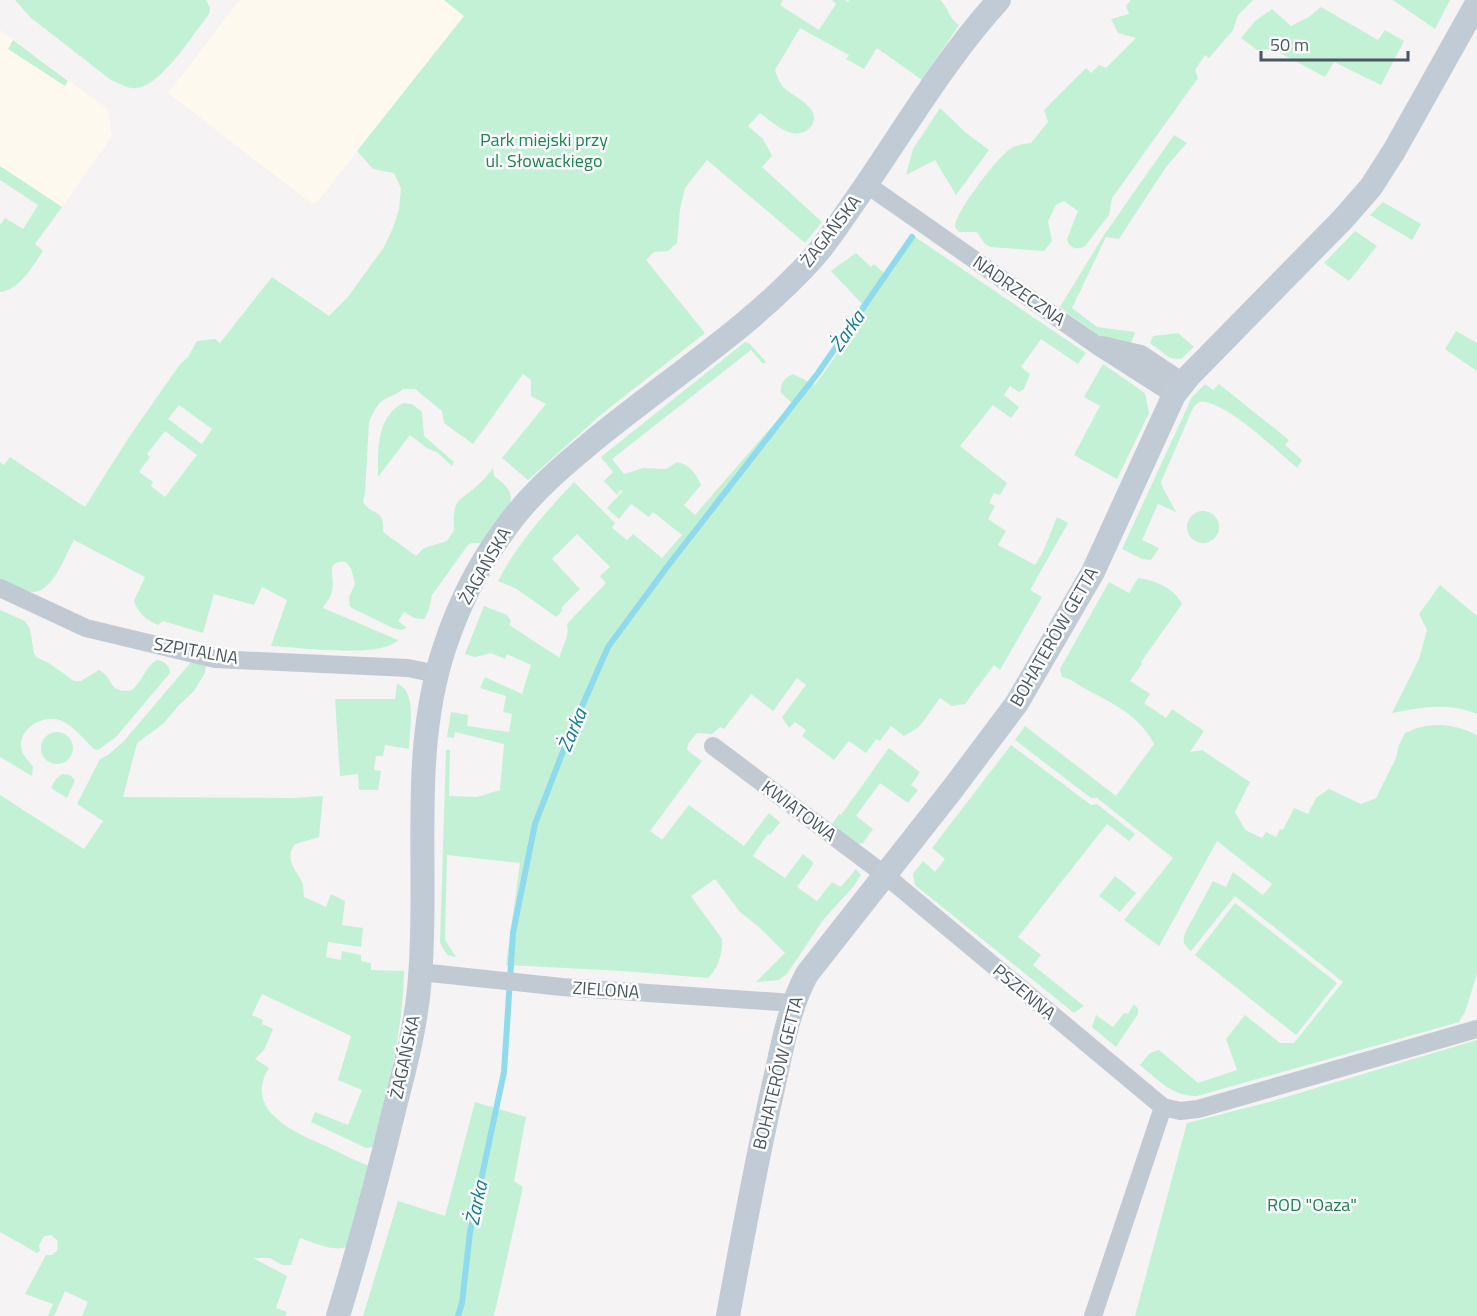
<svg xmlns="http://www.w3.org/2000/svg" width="1477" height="1316" viewBox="0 0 1477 1316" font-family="'Titillium Web',sans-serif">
	<rect width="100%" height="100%" fill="#f5f3f3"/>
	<path fill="#fdf9ef" d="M 240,0 L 444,0 L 464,16 L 318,201 L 312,204 L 168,93 Z
		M 0,30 L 108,109 L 112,136 L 62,207 L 0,166 Z"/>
	<path fill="#c3f1d5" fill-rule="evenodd" d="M 15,0 L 206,0 L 210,8 L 209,14 C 194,33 162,84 138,88 C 129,90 119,83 111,80 L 31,18 Z
		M 444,0 L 783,0 L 780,5 L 819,30 L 836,4 L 832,0 L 845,0 L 848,2 L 849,0 L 940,0 C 948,7 948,17 959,25 L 922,80 L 877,48 L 864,69 L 846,59 L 849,55 L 800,28 L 775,70 C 777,76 779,81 783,87 C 791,96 816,104 814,120 C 813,125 810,128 806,131 C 790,140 772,122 760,113 L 748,126 L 763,139 L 772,156 L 762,167 L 822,222 L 805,243 L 707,160 L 685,188 L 680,209 L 677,243 L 668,251 L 654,252 L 646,260 L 705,333 L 603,413 L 528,480 L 502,458 L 546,404 L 531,396 L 531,380 L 523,374 L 473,444 L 444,423 L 442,411 L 415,389 L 403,389 C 397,395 389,396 382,401 C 376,406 372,415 369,422 L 365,493 L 363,502 C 372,517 385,507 383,532 L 416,556 L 424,548 L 447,541 L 454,530 C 452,497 459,503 480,483 C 485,479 489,473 493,468 L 494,476 C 499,480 505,484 508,489 C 519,506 495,530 485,543 L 472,543 L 468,545 L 432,595 L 429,610 L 424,619 L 414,618 L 404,612 L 398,621 L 407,628 L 401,630 L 393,628 L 350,607 L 349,597 L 355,584 L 351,568 L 346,562 C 323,560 336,578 332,591 C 331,597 326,603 323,608 L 398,640 C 381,659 298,647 271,646 L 287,600 L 262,587 L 254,605 L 214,594 L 203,633 L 163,621 L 158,625 C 147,621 137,612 134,601 L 145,577 L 74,540 C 65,555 53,594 31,592 C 21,591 9,584 0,580 L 0,462 L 4,465 L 10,457 L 85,507 L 129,437 L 181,363 L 188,357 L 197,341 L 215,339 L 220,343 L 272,277 L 329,316 L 348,297 L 384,247 L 393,228 L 399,209 L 401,188 L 394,173 L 373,169 L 357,151 L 464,16 ZM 179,405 L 212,429 L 202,444 L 168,419 ZM 165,431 L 197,455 L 165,497 L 151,486 L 153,482 L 139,472 L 150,457 L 147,454 Z
		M 1131,0 L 1253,0 L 1238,15 L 1233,30 L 1209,58 L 1205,55 L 1195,70 L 1198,78 L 1112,198 L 1109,215 L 1084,247 C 1076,250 1069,248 1067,239 L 1078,211 L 1064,201 L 1056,205 L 1048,221 L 1052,241 L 1044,251 L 990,247 L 984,243 L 977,232 L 959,232 L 955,227 C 955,213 996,159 1009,150 C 1015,145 1023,144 1031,143 L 1048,122 L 1044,110 L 1086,68 L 1091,73 L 1099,65 L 1106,68 L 1136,38 L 1118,33 L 1111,19 L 1129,14 L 1126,6 Z
		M 1393,0 L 1450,0 L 1435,29 Z
		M 1321,7 L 1378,40 L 1385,30 L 1404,41 L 1381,85 L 1334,62 L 1325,77 L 1273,49 L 1257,50 L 1241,38 L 1255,21 L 1272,9 L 1291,26 L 1309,17 Z
		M 13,40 L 68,81 L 65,86 L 8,49 Z
		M 940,108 L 965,132 L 989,150 L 956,195 L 935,160 L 906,175 L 913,149 Z
		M 1174,135 L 1187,143 L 1166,167 L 1119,239 L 1106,237 L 1072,308 L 1097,327 L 1135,332 L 1131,344 L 1109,340 L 1097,335 L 1060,307 L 1104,235 Z
		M 0,166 L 62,207 L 35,244 L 43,251 C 33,265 20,290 0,292 L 0,225 L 5,218 L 23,229 L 38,205 L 0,180 Z
		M 1383,202 L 1421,224 L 1412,240 L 1370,215 Z
		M 1355,231 L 1377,246 L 1349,281 L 1324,263 Z
		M 915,237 L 1086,353 L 1078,364 L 1041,339 L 1021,367 L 1030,374 L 1024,389 L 1019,392 L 1010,386 L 1004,395 L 1019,407 L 1011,418 L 993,405 L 960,446 L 1007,483 L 1000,495 L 994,493 L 989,503 L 995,506 L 988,519 L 1006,531 L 998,545 L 1035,565 L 1043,552 L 1057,517 L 1068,523 L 1030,590 L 1042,597 L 1000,670 L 994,665 L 965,704 L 952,706 L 940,698 L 919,727 L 904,736 L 891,726 L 880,741 L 876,739 L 866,753 L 849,741 L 834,760 L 802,736 L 806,730 L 795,722 L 789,728 L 782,717 L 806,685 L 797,678 L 773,711 L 751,694 L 724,729 L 720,727 L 712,734 L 697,733 L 688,744 L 687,750 L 702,761 L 650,831 L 662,840 L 689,805 L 744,846 L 769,813 L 780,822 L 770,835 L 768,834 L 753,856 L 785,878 L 803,854 L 813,862 L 812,866 L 797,887 L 817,901 L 832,882 L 841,887 L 856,869 L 861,875 L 853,887 L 823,920 L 787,974 L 779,980 L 756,982 L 785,953 L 759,927 L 740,912 L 715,879 L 691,896 L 722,939 C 723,953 718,969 708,978 L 623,971 L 506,965 L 520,863 L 447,855 L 445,940 L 456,957 L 447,955 L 440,943 L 446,750 L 450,750 L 449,796 L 477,797 L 500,790 L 504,744 L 455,732 L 454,738 L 447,737 L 451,712 L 468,715 L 467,726 L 509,732 L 512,714 L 503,712 L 506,696 L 480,688 L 485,677 L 522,694 L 531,665 L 507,654 L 505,659 L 491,653 L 475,657 L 465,654 L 484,606 L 507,615 L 511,621 L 509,625 L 560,658 C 561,645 570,640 567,624 L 606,583 L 600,576 L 610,567 L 577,534 L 552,559 L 580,589 L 561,608 L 563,610 L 556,617 L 517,589 L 498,581 C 518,543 545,513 574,482 L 615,523 L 612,528 L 627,540 L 633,534 L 662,558 L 682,535 L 653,512 L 649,517 L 631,504 L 619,519 L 607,508 L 623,491 L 621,490 L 617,495 L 604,481 L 613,472 L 601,457 L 745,342 L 749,343 L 766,362 L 763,364 L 751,350 L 612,459 L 624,474 L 643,468 L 666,469 L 677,462 C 690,465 696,473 701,485 L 684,505 L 695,515 L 792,403 L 781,393 C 780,384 784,378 793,374 L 815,385 L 862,319 L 864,306 L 831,271 L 856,253 L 871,267 L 874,264 L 885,274 L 890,274 Z
		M 1456,331 L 1477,343 L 1477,371 L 1445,349 Z
		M 1178,333 L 1194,347 L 1181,359 L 1170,358 L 1150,343 L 1153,336 Z
		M 1103,364 L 1145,393 L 1149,413 L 1117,479 L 1074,455 L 1100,406 L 1084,397 Z
		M 1205,384 L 1213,390 L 1219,384 L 1289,440 L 1285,445 L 1302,460 L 1297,468 C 1275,449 1232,407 1205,402 C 1199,401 1196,404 1193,408 L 1161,482 L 1163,488 L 1176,512 L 1158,504 L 1142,540 L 1159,548 L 1151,560 L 1142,559 L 1122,549 L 1192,397 Z
		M 403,403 L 412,404 L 422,412 L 424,436 L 454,462 L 452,466 L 438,453 L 427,448 L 410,435 L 378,477 C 378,450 376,418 403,403 Z
		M1187 527a16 16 0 1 1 32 0a16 16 0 1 1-32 0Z
		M 1138,578 C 1155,580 1174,588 1182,604 L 1141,662 L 1142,664 L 1130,681 L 1150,694 L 1144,703 L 1166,718 L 1172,709 L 1204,731 L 1190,752 L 1202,750 L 1250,782 L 1235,812 L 1245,830 L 1262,838 L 1266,832 L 1276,837 L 1280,829 L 1283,830 L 1294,808 L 1308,814 L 1316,798 L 1329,789 L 1361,804 L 1376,798 L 1396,758 L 1399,745 L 1405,733 C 1430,721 1452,723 1477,735 L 1477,974 L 1465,1012 L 1459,1022 L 1197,1096 C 1173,1097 1157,1079 1140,1065 L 1150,1053 L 1159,1050 L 1198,1083 L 1237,1070 L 1226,1039 L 1245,1015 L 1280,1043 L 1294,1043 L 1343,982 L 1235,896 L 1191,951 C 1184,945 1182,942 1185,933 L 1213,881 L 1226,887 L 1233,872 L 1263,895 L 1272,884 L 1217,841 L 1159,946 L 1124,920 L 1173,858 L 1097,798 L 1091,798 L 1015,740 L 1025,726 L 1116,796 L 1154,744 C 1137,712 1112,704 1082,687 C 1075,683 1070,678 1062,677 L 1060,669 L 1109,582 L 1129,593 Z
		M 1440,585 L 1477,616 L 1477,714 C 1449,702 1422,707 1392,713 L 1419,659 L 1427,630 L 1419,614 Z
		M 0,610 L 25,621 L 30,629 L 34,653 L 36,657 L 49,663 L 74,681 L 81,681 L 99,670 C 114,677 108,695 132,690 C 143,681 145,666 157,660 C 165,661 170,666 170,673 L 116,737 L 98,750 L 94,749 C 84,740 74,726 62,721 C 46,713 19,727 21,747 C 22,756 29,760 33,767 L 32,776 L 0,757 Z
		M 192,661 L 206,665 L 205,673 L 194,691 L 179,705 L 163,724 L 137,743 L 123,797 L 294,798 L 323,796 L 319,837 L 295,844 C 284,858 295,869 302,882 C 304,886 303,892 304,897 L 326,907 L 331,894 L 345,901 L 342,925 L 363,928 L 361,947 L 328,942 L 326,957 L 341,960 L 342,951 L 361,955 L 361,961 L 371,963 L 371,970 L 404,971 C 403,1031 388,1088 374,1147 L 366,1148 L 311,1122 L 315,1112 L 348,1125 L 362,1090 L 338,1080 L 351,1036 L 262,994 L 252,1015 L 263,1020 L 262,1024 L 273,1029 L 264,1050 L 255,1059 L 269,1068 C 242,1111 296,1133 328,1147 C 343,1154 359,1163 375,1168 L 349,1246 C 334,1253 315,1243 300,1238 L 291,1265 L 282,1265 L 270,1258 L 253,1258 L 287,1276 L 276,1308 L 287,1312 L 285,1316 L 82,1316 L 88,1302 L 65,1291 L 54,1316 L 48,1316 L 53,1304 L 25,1294 L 46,1255 L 52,1255 L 57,1251 L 58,1241 L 51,1235 L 44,1236 L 39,1245 L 40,1251 L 37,1253 L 0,1232 L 0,795 L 84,849 L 103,821 L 77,804 L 100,759 L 108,755 L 123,742 Z
		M 397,684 C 418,690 409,731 409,749 L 385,745 L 383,756 L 376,756 L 374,770 L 381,771 L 378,790 L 359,790 L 358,774 L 340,776 L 335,699 L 395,699 Z
		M41 748a16 16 0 1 1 32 0a16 16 0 1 1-32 0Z
		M 1011,745 L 1091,805 L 1097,804 L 1135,834 L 1129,841 L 1107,824 L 1018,937 L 1041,955 L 1033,965 L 1084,1006 L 1074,1013 L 915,885 L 913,874 L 923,861 L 935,872 L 945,859 L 932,848 Z
		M 889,748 L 920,772 L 911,785 L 918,790 L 908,803 L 880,783 L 856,816 L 873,829 L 863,843 L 858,844 L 832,824 L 839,814 L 841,815 Z
		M 62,774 L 70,775 L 75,780 L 67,798 L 51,788 L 55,780 Z
		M 1115,876 L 1136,893 L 1120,912 L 1099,896 Z
		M 1235,903 L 1337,983 L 1296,1035 L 1195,955 Z
		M 1134,1004 L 1138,1009 L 1138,1014 L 1116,1047 L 1092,1027 L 1096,1015 L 1113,1027 L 1124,1013 L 1128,1014 Z
		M 1477,1040 L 1477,1316 L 1135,1316 L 1187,1123 L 1269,1102 Z
		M 475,1102 L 526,1117 L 514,1181 L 523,1187 L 494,1316 L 363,1316 L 398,1201 L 445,1216 Z"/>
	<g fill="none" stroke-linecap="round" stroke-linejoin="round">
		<path stroke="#90daee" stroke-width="6" d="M 458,1316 L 462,1303 L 470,1232 L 504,1072 L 513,933 L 535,824 L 569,736 L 608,647 L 667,567 L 818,373 L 912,237"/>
		<path stroke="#c1cad2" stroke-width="18" d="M 866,184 L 1102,349 L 1174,395
			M 1102,345 L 1141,354 L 1183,382
			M 0,588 L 86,628 L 215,659 L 408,668 L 437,674
			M 713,746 L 885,875 L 1163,1107 L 1180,1111 L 1198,1109 L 1477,1029
			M 420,972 L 562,987 L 793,1003
			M 1093,1316 L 1163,1107"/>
		<path stroke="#c1cbd6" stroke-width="24" d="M 338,1316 C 359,1247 378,1177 395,1106 C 406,1064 417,1021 420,977 C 429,867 409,753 445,646 C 459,604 479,564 505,529 C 530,493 565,464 599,436 C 670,378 751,327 813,258 C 830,239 844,216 859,195 C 904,130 945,59 999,0
			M 728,1316 C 742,1239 756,1163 773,1088 C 782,1049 788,1009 807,974 L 951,791 L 1017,703 L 1093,572 L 1174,395 L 1189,376 L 1343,219 L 1371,187 L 1394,151 L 1477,3"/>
	</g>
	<g text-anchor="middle" stroke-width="5" stroke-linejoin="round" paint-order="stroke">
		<g font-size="18" fill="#17864f" stroke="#fff">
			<text x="544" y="146">Park miejski przy<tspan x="544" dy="21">ul. Słowackiego</tspan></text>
			<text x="1312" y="1211">ROD "Oaza"</text>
		</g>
		<g font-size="18" fill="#4a5661" stroke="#fff">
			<text transform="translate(831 231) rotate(-52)" y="6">ŻAGAŃSKA</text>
			<text transform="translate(1019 291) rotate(35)" y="6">NADRZECZNA</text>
			<text transform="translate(485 566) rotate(-60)" y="6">ŻAGAŃSKA</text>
			<text transform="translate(1054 637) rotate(-60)" y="6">BOHATERÓW GETTA</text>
			<text transform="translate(196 651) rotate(10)" y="6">SZPITALNA</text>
			<text transform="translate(799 811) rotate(37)" y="6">KWIATOWA</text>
			<text transform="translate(606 990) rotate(4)" y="6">ZIELONA</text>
			<text transform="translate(1024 992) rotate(40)" y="6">PSZENNA</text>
			<text transform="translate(405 1057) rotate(-78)" y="6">ŻAGAŃSKA</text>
			<text transform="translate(778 1073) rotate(-76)" y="6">BOHATERÓW GETTA</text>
		</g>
		<g font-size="20" font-style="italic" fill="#0c7c9b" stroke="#fff">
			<text transform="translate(847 331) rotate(-55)" y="7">Żarka</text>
			<text transform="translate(572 730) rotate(-67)" y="7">Żarka</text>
			<text transform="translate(476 1203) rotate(-78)" y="7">Żarka</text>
		</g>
	</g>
	<path d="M1261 51v9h147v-9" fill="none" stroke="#4a5661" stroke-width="3"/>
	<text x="1270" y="51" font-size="18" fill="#4a5661" stroke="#ffffff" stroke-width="4.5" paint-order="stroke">50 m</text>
</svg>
